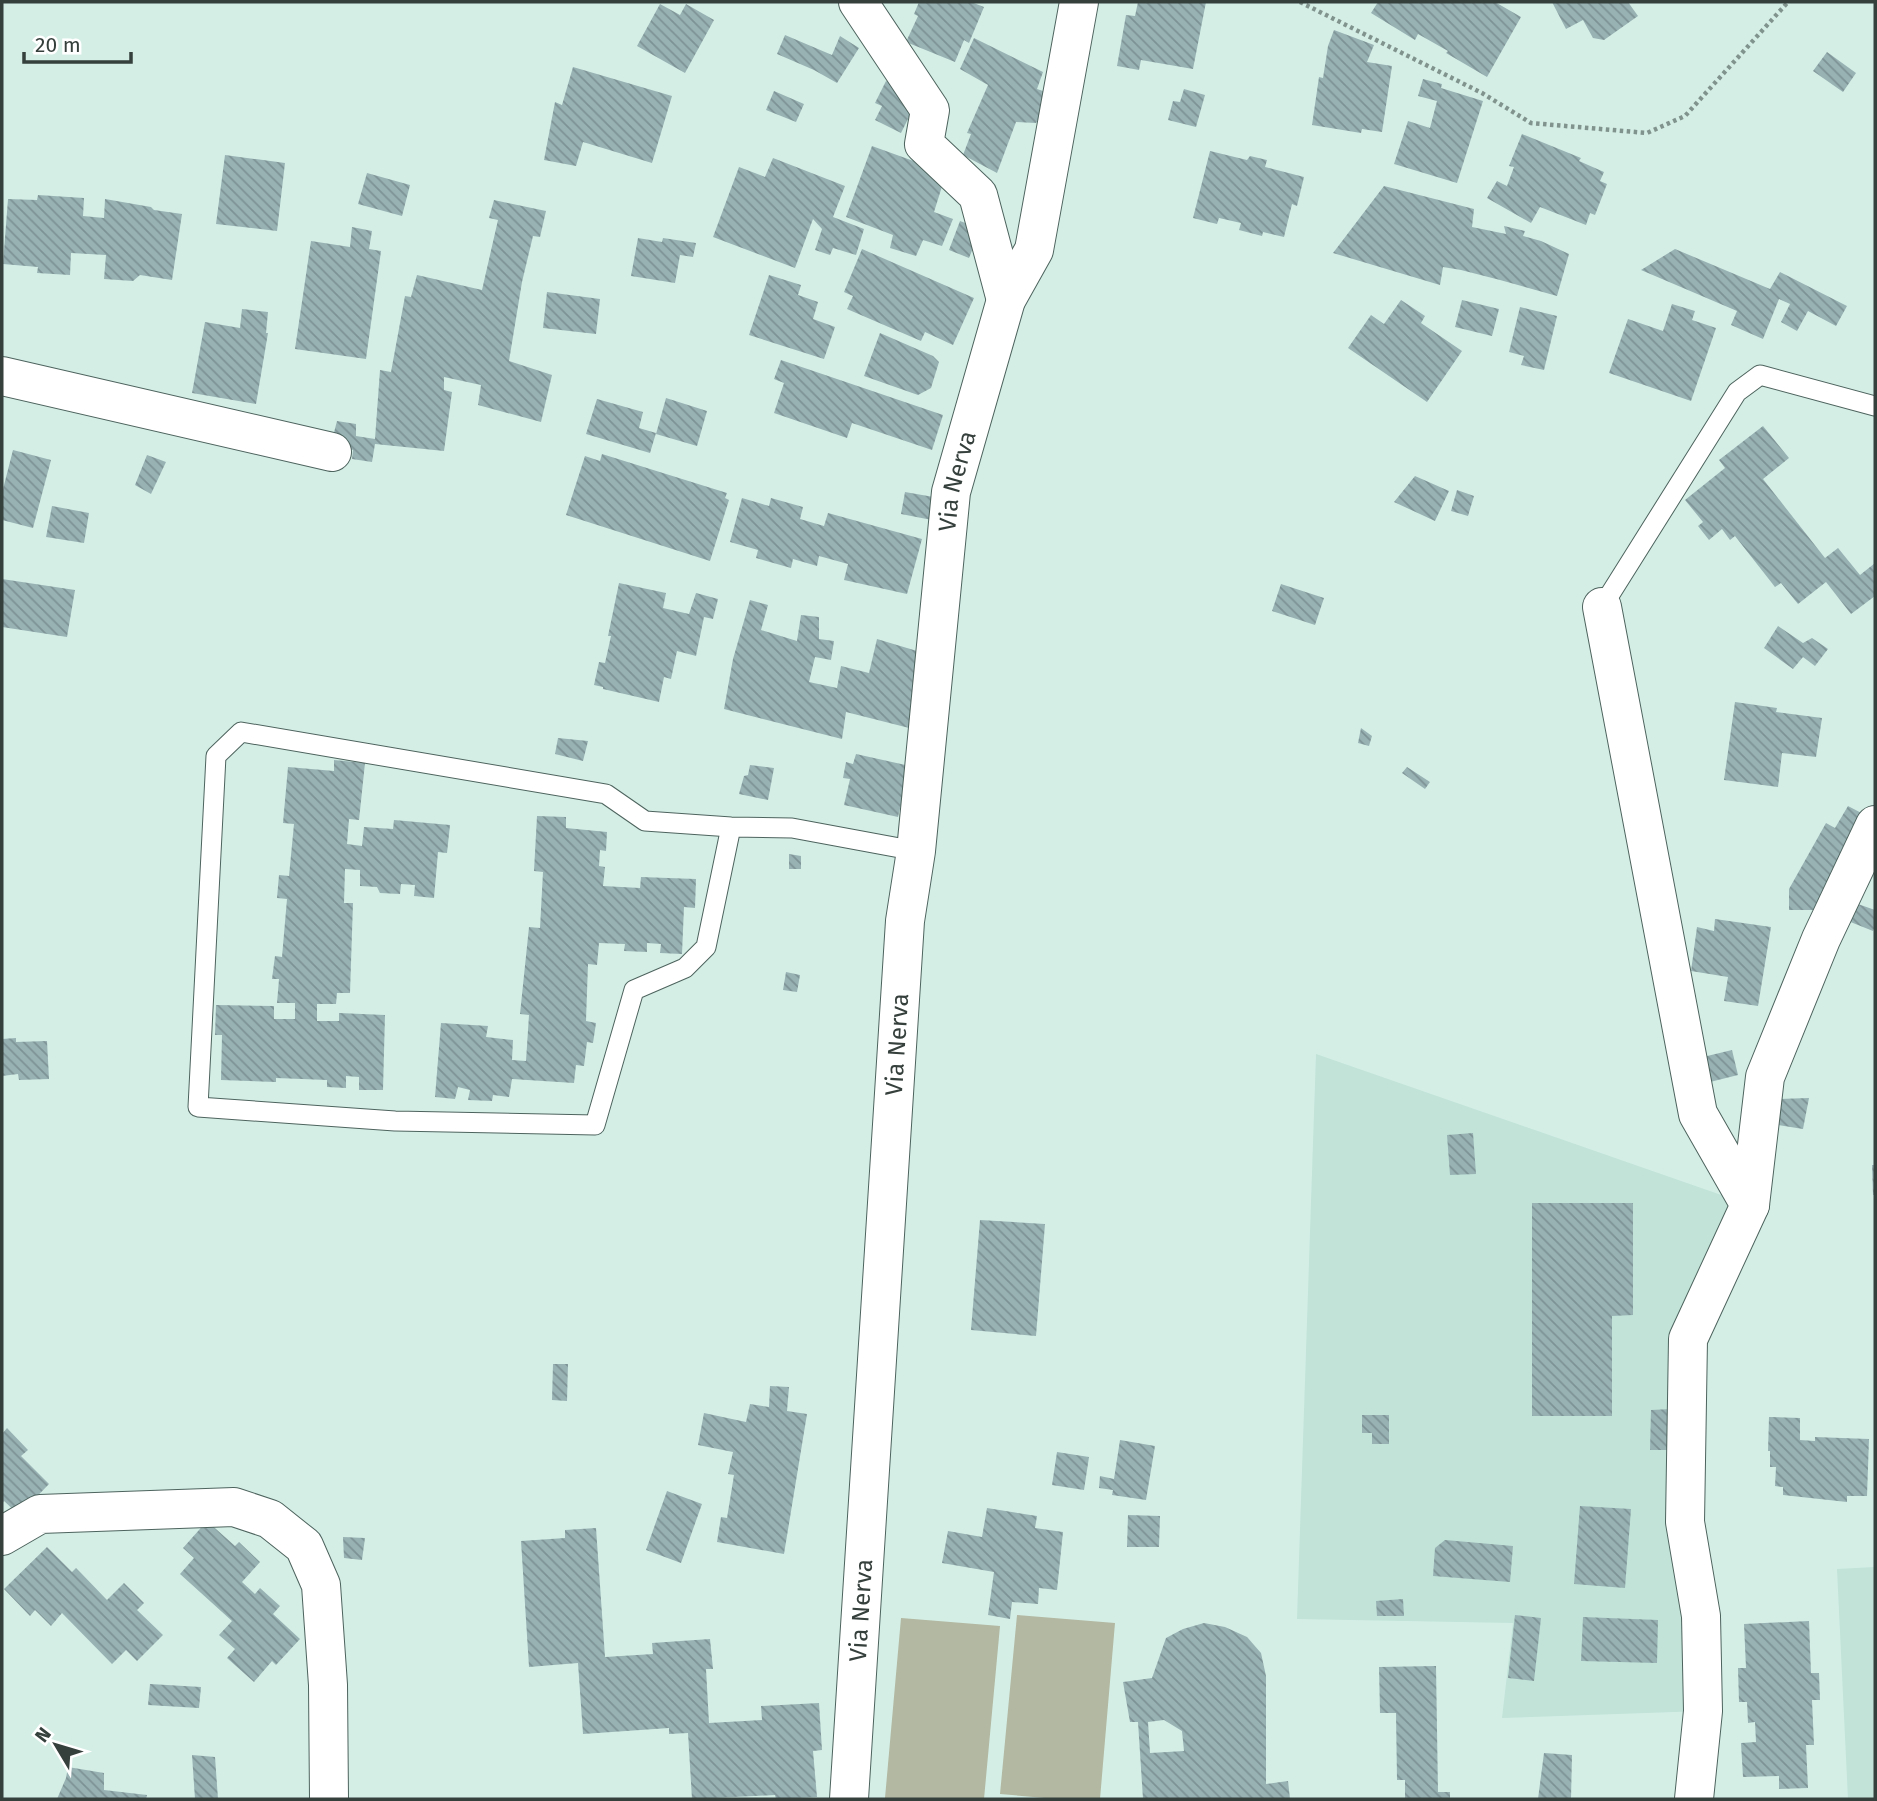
<svg xmlns="http://www.w3.org/2000/svg" width="1877" height="1801" viewBox="0 0 1877 1801" font-family="'Fira Sans',sans-serif">
	<defs>
		<pattern id="building-back-hatch" width="6" height="6" patternUnits="userSpaceOnUse" patternTransform="scale(1.75)"><rect width="6" height="6" fill="#98b2b4"/><path d="M-1 5l2 2M0 0l6 6M5-1l2 2" fill="none" stroke="#7d9294"/></pattern>
	</defs>
	<rect width="100%" height="100%" fill="#d4eee6"/>
	<path fill="#c1e3d8" d="M 1316,1054 L 1750,1205 L 1688,1339 L 1703,1711 L 1502,1718 L 1513,1623 L 1297,1619 Z
		M 1875,1567 L 1875,1799 L 1848,1799 L 1837,1569 Z"/>
	<path fill="#b2b8a1" d="M 1017,1615 L 1115,1623 L 1100,1799 L 1056,1799 L 1000,1794 Z
		M 901,1618 L 1000,1626 L 984,1799 L 885,1798 Z"/>
	<path fill="url(#building-back-hatch)" fill-rule="evenodd" d="M 919,2 L 971,2 L 984,7 L 969,43 L 964,40 L 955,62 L 906,42 L 918,16 L 914,14 Z
		M 1138,2 L 1206,2 L 1193,69 L 1141,60 L 1139,70 L 1117,66 L 1126,15 L 1135,16 Z
		M 1378,2 L 1495,2 L 1521,17 L 1487,77 L 1446,53 L 1448,51 L 1418,34 L 1415,40 L 1371,13 Z
		M 1552,2 L 1628,2 L 1638,16 L 1604,40 L 1593,38 L 1583,20 L 1566,29 Z
		M 660,4 L 680,15 L 686,4 L 714,20 L 685,73 L 637,46 Z
		M 1334,30 L 1374,45 L 1367,62 L 1392,66 L 1382,132 L 1362,129 L 1361,133 L 1312,125 L 1319,77 L 1323,78 L 1328,46 Z
		M 785,35 L 832,55 L 840,36 L 859,48 L 837,83 L 814,70 L 777,54 Z
		M 974,38 L 1043,72 L 1037,89 L 1052,94 L 1036,123 L 1016,122 L 997,173 L 963,155 L 971,134 L 967,133 L 988,85 L 960,69 Z
		M 1827,52 L 1856,73 L 1843,92 L 1813,71 Z
		M 573,67 L 672,96 L 652,163 L 583,142 L 576,166 L 544,160 L 555,102 L 562,105 Z
		M 1423,79 L 1442,84 L 1441,88 L 1483,101 L 1457,183 L 1394,164 L 1408,121 L 1430,128 L 1437,101 L 1418,96 Z
		M 886,81 L 919,97 L 901,133 L 875,120 L 882,106 L 875,103 Z
		M 1184,89 L 1205,95 L 1196,127 L 1168,120 L 1173,101 L 1180,102 Z
		M 774,91 L 804,104 L 796,122 L 766,110 Z
		M 1522,134 L 1581,158 L 1579,161 L 1604,172 L 1600,181 L 1607,184 L 1595,215 L 1590,213 L 1586,225 L 1540,207 L 1531,223 L 1487,198 L 1497,181 L 1507,186 L 1514,167 L 1509,166 Z
		M 872,146 L 919,163 L 944,180 L 934,212 L 953,219 L 942,246 L 923,240 L 916,256 L 890,248 L 893,235 L 846,217 Z
		M 1210,151 L 1247,160 L 1250,156 L 1267,160 L 1265,167 L 1304,177 L 1297,206 L 1292,204 L 1284,237 L 1263,232 L 1262,236 L 1239,230 L 1241,223 L 1219,218 L 1217,224 L 1193,218 Z
		M 225,155 L 285,163 L 277,231 L 216,224 Z
		M 773,158 L 845,186 L 833,217 L 864,229 L 856,255 L 833,248 L 830,255 L 815,250 L 822,229 L 813,219 L 795,268 L 713,237 L 739,167 L 765,177 Z
		M 367,173 L 410,185 L 402,216 L 358,204 Z
		M 1384,186 L 1474,209 L 1472,227 L 1506,234 L 1504,226 L 1525,231 L 1523,236 L 1541,241 L 1569,254 L 1557,296 L 1500,280 L 1461,270 L 1443,267 L 1440,285 L 1333,253 Z
		M 38,195 L 84,198 L 83,216 L 104,218 L 105,199 L 151,207 L 154,210 L 182,214 L 172,280 L 140,275 L 133,281 L 104,279 L 106,255 L 71,253 L 70,275 L 37,273 L 38,267 L 3,264 L 8,199 L 37,200 Z
		M 494,200 L 546,211 L 540,237 L 533,236 L 522,282 L 509,361 L 552,375 L 541,422 L 478,405 L 481,385 L 444,377 L 444,390 L 452,392 L 444,451 L 375,444 L 372,462 L 352,459 L 353,450 L 331,444 L 337,421 L 356,424 L 356,436 L 375,439 L 380,370 L 391,372 L 405,296 L 411,297 L 417,275 L 482,290 L 498,220 L 489,218 Z
		M 960,221 L 976,227 L 978,236 L 969,258 L 949,250 Z
		M 352,227 L 372,231 L 369,249 L 381,251 L 366,359 L 295,349 L 311,241 L 350,247 Z
		M 638,238 L 662,242 L 663,238 L 696,243 L 693,257 L 680,255 L 675,283 L 631,276 Z
		M 862,249 L 974,298 L 953,345 L 925,332 L 921,341 L 847,309 L 853,296 L 844,292 Z
		M 1675,249 L 1770,289 L 1780,272 L 1847,306 L 1836,326 L 1808,311 L 1797,331 L 1781,322 L 1790,304 L 1779,299 L 1763,339 L 1731,325 L 1737,311 L 1641,270 Z
		M 769,275 L 801,285 L 798,295 L 818,302 L 813,319 L 835,327 L 824,359 L 749,335 Z
		M 547,292 L 600,299 L 596,334 L 543,328 Z
		M 1401,300 L 1425,316 L 1421,323 L 1462,351 L 1427,402 L 1348,348 L 1371,315 L 1384,324 Z
		M 1462,300 L 1499,309 L 1492,336 L 1455,327 Z
		M 1672,304 L 1695,311 L 1692,320 L 1716,328 L 1691,401 L 1609,373 L 1628,319 L 1663,331 Z
		M 1520,307 L 1557,316 L 1544,370 L 1521,365 L 1524,356 L 1509,352 Z
		M 242,309 L 268,312 L 266,333 L 268,333 L 256,404 L 192,393 L 205,322 L 240,328 Z
		M 880,333 L 933,356 L 939,362 L 931,388 L 918,395 L 864,376 Z
		M 781,360 L 943,415 L 932,450 L 852,423 L 847,438 L 774,413 L 784,383 L 774,379 Z
		M 666,398 L 707,411 L 697,446 L 656,434 Z
		M 597,399 L 643,412 L 639,428 L 656,433 L 650,453 L 586,434 Z
		M 1763,426 L 1789,458 L 1763,479 L 1825,558 L 1838,548 L 1860,575 L 1875,563 L 1875,596 L 1851,614 L 1826,582 L 1798,604 L 1781,583 L 1775,587 L 1735,536 L 1730,540 L 1722,529 L 1709,540 L 1698,526 L 1703,522 L 1685,500 L 1725,468 L 1719,460 Z
		M 13,450 L 51,460 L 33,528 L 2,520 L 2,493 Z
		M 602,454 L 727,493 L 725,498 L 729,500 L 710,561 L 566,515 L 585,456 L 600,461 Z
		M 147,455 L 166,462 L 151,494 L 135,485 Z
		M 1415,476 L 1449,491 L 1435,521 L 1394,502 Z
		M 1457,490 L 1474,496 L 1468,516 L 1451,511 Z
		M 905,492 L 945,499 L 942,522 L 901,514 Z
		M 742,498 L 769,506 L 771,498 L 803,507 L 800,519 L 824,526 L 828,513 L 922,539 L 907,594 L 844,580 L 848,564 L 819,556 L 817,566 L 793,559 L 791,568 L 756,558 L 758,550 L 730,542 Z
		M 52,506 L 89,513 L 84,543 L 46,537 Z
		M 2,579 L 75,590 L 67,637 L 2,627 Z
		M 619,583 L 666,593 L 663,608 L 689,614 L 696,593 L 718,599 L 713,619 L 704,617 L 696,656 L 677,651 L 671,679 L 664,677 L 659,702 L 603,689 L 603,687 L 594,685 L 599,662 L 605,663 L 611,636 L 608,636 Z
		M 1281,584 L 1324,598 L 1315,625 L 1272,611 Z
		M 750,600 L 768,605 L 761,630 L 797,641 L 801,615 L 819,617 L 819,639 L 834,641 L 831,660 L 815,657 L 809,682 L 837,688 L 841,666 L 869,673 L 877,639 L 927,654 L 921,731 L 846,712 L 842,739 L 724,709 L 733,659 Z
		M 1778,626 L 1803,643 L 1812,638 L 1828,649 L 1815,666 L 1803,657 L 1793,669 L 1764,648 Z
		M 1735,702 L 1777,708 L 1776,712 L 1822,718 L 1816,757 L 1782,753 L 1778,787 L 1724,780 Z
		M 1361,728 L 1372,736 L 1369,746 L 1358,743 Z
		M 558,738 L 588,741 L 583,761 L 555,754 Z
		M 856,754 L 910,766 L 898,817 L 844,805 L 850,779 L 843,778 L 846,762 L 853,764 Z
		M 334,760 L 365,763 L 359,820 L 349,819 L 347,844 L 362,846 L 364,827 L 393,829 L 394,820 L 450,825 L 447,853 L 438,852 L 434,898 L 414,896 L 415,885 L 401,884 L 400,894 L 380,893 L 377,887 L 360,886 L 360,870 L 345,869 L 344,903 L 353,903 L 350,993 L 337,993 L 336,1004 L 317,1004 L 317,1021 L 339,1021 L 339,1013 L 385,1015 L 383,1090 L 359,1090 L 359,1077 L 346,1076 L 346,1088 L 327,1087 L 327,1080 L 276,1078 L 276,1082 L 221,1080 L 222,1035 L 215,1035 L 216,1005 L 274,1006 L 274,1019 L 295,1019 L 295,1003 L 277,1003 L 279,979 L 272,979 L 275,956 L 282,957 L 287,899 L 277,898 L 279,875 L 289,876 L 294,824 L 283,823 L 288,767 L 334,771 Z
		M 750,765 L 774,768 L 768,800 L 739,794 L 744,776 L 748,775 Z
		M 1407,767 L 1430,782 L 1425,789 L 1402,773 Z
		M 1848,806 L 1869,817 L 1823,910 L 1789,910 L 1789,889 L 1826,823 L 1835,828 Z
		M 537,816 L 566,817 L 566,828 L 607,832 L 606,851 L 600,850 L 599,866 L 605,867 L 603,886 L 640,888 L 641,877 L 696,879 L 695,908 L 684,907 L 682,954 L 660,953 L 661,944 L 647,943 L 647,952 L 624,951 L 625,944 L 599,943 L 597,965 L 588,964 L 586,1021 L 596,1023 L 593,1043 L 587,1042 L 584,1066 L 576,1065 L 574,1083 L 512,1079 L 509,1097 L 493,1095 L 492,1101 L 468,1100 L 470,1090 L 458,1087 L 455,1099 L 435,1097 L 441,1023 L 488,1026 L 486,1037 L 513,1040 L 512,1060 L 526,1061 L 529,1015 L 520,1014 L 529,927 L 540,928 L 543,872 L 534,871 Z
		M 789,854 L 801,856 L 801,869 L 789,869 Z
		M 1855,903 L 1875,910 L 1875,926 L 1873,931 L 1848,921 Z
		M 1715,919 L 1771,927 L 1758,1006 L 1724,1001 L 1728,977 L 1691,971 L 1697,927 L 1714,931 Z
		M 786,972 L 800,975 L 797,992 L 783,990 Z
		M 16,1038 L 16,1042 L 47,1041 L 49,1079 L 19,1080 L 18,1074 L 2,1076 L 2,1039 Z
		M 1732,1050 L 1738,1075 L 1710,1082 L 1703,1057 Z
		M 1809,1098 L 1803,1129 L 1772,1124 L 1776,1099 Z
		M 1473,1133 L 1476,1174 L 1450,1175 L 1447,1135 Z
		M 1872,1165 L 1875,1165 L 1875,1195 L 1873,1195 Z
		M 1532,1203 L 1633,1203 L 1633,1315 L 1612,1316 L 1612,1416 L 1532,1416 Z
		M 980,1220 L 1045,1224 L 1036,1336 L 971,1330 Z
		M 553,1364 L 568,1364 L 567,1401 L 552,1400 Z
		M 770,1386 L 789,1387 L 787,1411 L 807,1414 L 784,1554 L 717,1542 L 721,1517 L 727,1518 L 734,1475 L 728,1474 L 733,1452 L 698,1445 L 704,1413 L 746,1422 L 750,1404 L 769,1407 Z
		M 1671,1409 L 1671,1450 L 1650,1450 L 1651,1410 Z
		M 1362,1415 L 1389,1415 L 1389,1444 L 1372,1444 L 1372,1433 L 1362,1433 Z
		M 1769,1417 L 1800,1418 L 1800,1440 L 1815,1441 L 1815,1437 L 1869,1439 L 1867,1496 L 1847,1496 L 1847,1502 L 1783,1495 L 1783,1487 L 1775,1486 L 1776,1467 L 1770,1467 L 1770,1451 L 1768,1451 Z
		M 7,1428 L 28,1450 L 21,1456 L 49,1484 L 19,1515 L 4,1501 L 2,1504 L 2,1434 Z
		M 1120,1440 L 1155,1446 L 1146,1500 L 1112,1495 L 1113,1490 L 1099,1488 L 1100,1476 L 1114,1479 Z
		M 1057,1452 L 1089,1457 L 1084,1490 L 1052,1485 Z
		M 667,1491 L 702,1504 L 681,1563 L 646,1550 Z
		M 1580,1506 L 1631,1509 L 1625,1588 L 1574,1584 Z
		M 987,1508 L 1037,1516 L 1035,1528 L 1063,1532 L 1057,1590 L 1039,1588 L 1038,1604 L 1012,1602 L 1010,1619 L 988,1615 L 994,1572 L 942,1563 L 948,1531 L 982,1537 Z
		M 1128,1515 L 1160,1516 L 1159,1547 L 1127,1547 Z
		M 207,1521 L 235,1546 L 239,1542 L 260,1562 L 242,1582 L 255,1594 L 260,1588 L 280,1606 L 273,1614 L 300,1639 L 276,1665 L 272,1661 L 254,1682 L 227,1658 L 235,1649 L 219,1635 L 232,1621 L 180,1574 L 194,1558 L 183,1548 Z
		M 596,1528 L 605,1657 L 653,1654 L 652,1643 L 710,1639 L 713,1669 L 706,1669 L 709,1723 L 762,1720 L 761,1706 L 819,1703 L 822,1750 L 813,1751 L 817,1797 L 776,1799 L 775,1795 L 692,1799 L 688,1733 L 669,1734 L 669,1728 L 583,1734 L 578,1663 L 529,1667 L 521,1541 L 565,1538 L 565,1530 Z
		M 343,1537 L 365,1538 L 362,1560 L 344,1558 Z
		M 1445,1540 L 1513,1546 L 1510,1582 L 1433,1576 L 1435,1548 Z
		M 47,1547 L 72,1572 L 76,1568 L 107,1600 L 124,1583 L 144,1603 L 137,1610 L 163,1635 L 137,1661 L 126,1650 L 112,1664 L 62,1613 L 51,1626 L 35,1610 L 30,1616 L 4,1589 Z
		M 1403,1599 L 1404,1616 L 1377,1616 L 1376,1601 Z
		M 1515,1615 L 1541,1618 L 1534,1681 L 1508,1678 Z
		M 1583,1617 L 1658,1620 L 1657,1663 L 1581,1661 Z
		M 1809,1621 L 1811,1673 L 1819,1673 L 1820,1700 L 1812,1700 L 1814,1745 L 1806,1745 L 1808,1788 L 1779,1789 L 1779,1776 L 1743,1777 L 1741,1743 L 1756,1742 L 1755,1722 L 1748,1723 L 1747,1702 L 1739,1702 L 1738,1668 L 1746,1668 L 1744,1624 Z
		M 1204,1623 L 1225,1627 L 1247,1637 L 1261,1653 L 1266,1676 L 1266,1784 L 1288,1781 L 1290,1799 L 1143,1799 L 1138,1722 L 1130,1722 L 1123,1682 L 1152,1678 L 1166,1638 L 1183,1629 ZM 1164,1720 L 1182,1731 L 1184,1751 L 1150,1753 L 1148,1722 Z
		M 1436,1666 L 1438,1792 L 1450,1792 L 1450,1799 L 1405,1799 L 1405,1780 L 1397,1780 L 1396,1713 L 1380,1713 L 1379,1667 Z
		M 150,1684 L 201,1687 L 199,1708 L 148,1705 Z
		M 1544,1753 L 1572,1755 L 1571,1799 L 1538,1799 Z
		M 192,1755 L 215,1757 L 218,1799 L 195,1799 Z
		M 68,1767 L 104,1773 L 104,1790 L 147,1795 L 146,1799 L 57,1799 L 66,1778 Z"/>
	<g fill="none" stroke-linecap="round" stroke-linejoin="round">
		<g stroke="#4d635d" stroke-width="21">
			<path id="lane" d="M 1602,607 L 1737,392 L 1760,375 L 1875,406
				M 731,827 L 706,947 L 685,968 L 634,990 L 595,1125 L 395,1121 L 198,1107 L 216,756 L 241,732 L 606,794 L 645,821 L 731,827 L 792,828 L 916,851"/>
		</g>
		<g stroke="#4d635d" stroke-width="40">
			<g id="street">
				<path d="M 858,2 L 930,110 L 924,144 L 978,195 L 1006,300"/>
				<path d="M 2,376 L 332,452"/>
				<path d="M 1602,607 L 1698,1114 L 1750,1205 L 1688,1339 L 1685,1522 L 1701,1616 L 1703,1711 L 1694,1799"/>
				<path d="M 1750,1205 L 1765,1077 L 1821,939 L 1875,825"/>
				<path d="M 2,1536 L 40,1514 L 234,1507 L 270,1519 L 304,1546 L 321,1585 L 328,1685 L 329,1799"/>
				<path id="s1" d="M 849,1799 L 905,921 L 916,851 L 951,492 L 1006,300 L 1034,250 L 1079,2"/>
			</g>
		</g>
		<path stroke="#81938d" stroke-width="4.5" stroke-dasharray="3.5 3.5" stroke-linecap="butt" d="M 1300,2 L 1482,93 L 1531,123 L 1647,133 L 1685,116 L 1788,2"/>
		<use href="#lane" stroke="#fff" stroke-width="19"/>
		<use href="#street" stroke="#fff" stroke-width="38"/>
	</g>
	<g text-anchor="middle" stroke-width="6" stroke-linejoin="round" paint-order="stroke">
		<g font-size="24" fill="#353f3c" stroke="#fff">
			<text dy="8" stroke="none"><textPath href="#s1" startOffset="1323">Via Nerva</textPath></text>
			<text dy="8" stroke="none"><textPath href="#s1" startOffset="756">Via Nerva</textPath></text>
			<text dy="8" stroke="none"><textPath href="#s1" startOffset="189">Via Nerva</textPath></text>
		</g>
	</g>
	<rect width="1877" height="1801" fill="none" stroke="#353f3c" stroke-width="7"/>
	<g transform="translate(56 1745) rotate(308)" stroke="#ffffff" stroke-width="5" paint-order="stroke">
	<path d="M0-5L12 26L0 18L-12 26Z" fill="#353f3c"/>
	<text y="-10" font-size="19" font-weight="bold" text-anchor="middle" fill="#353f3c">N</text>
	</g>
	<path d="M24 52v10h107v-10" fill="none" stroke="#353f3c" stroke-width="3.5"/>
	<text x="35" y="52" font-size="21" fill="#353f3c" stroke="#ffffff" stroke-width="5" paint-order="stroke">20 m</text>
</svg>
